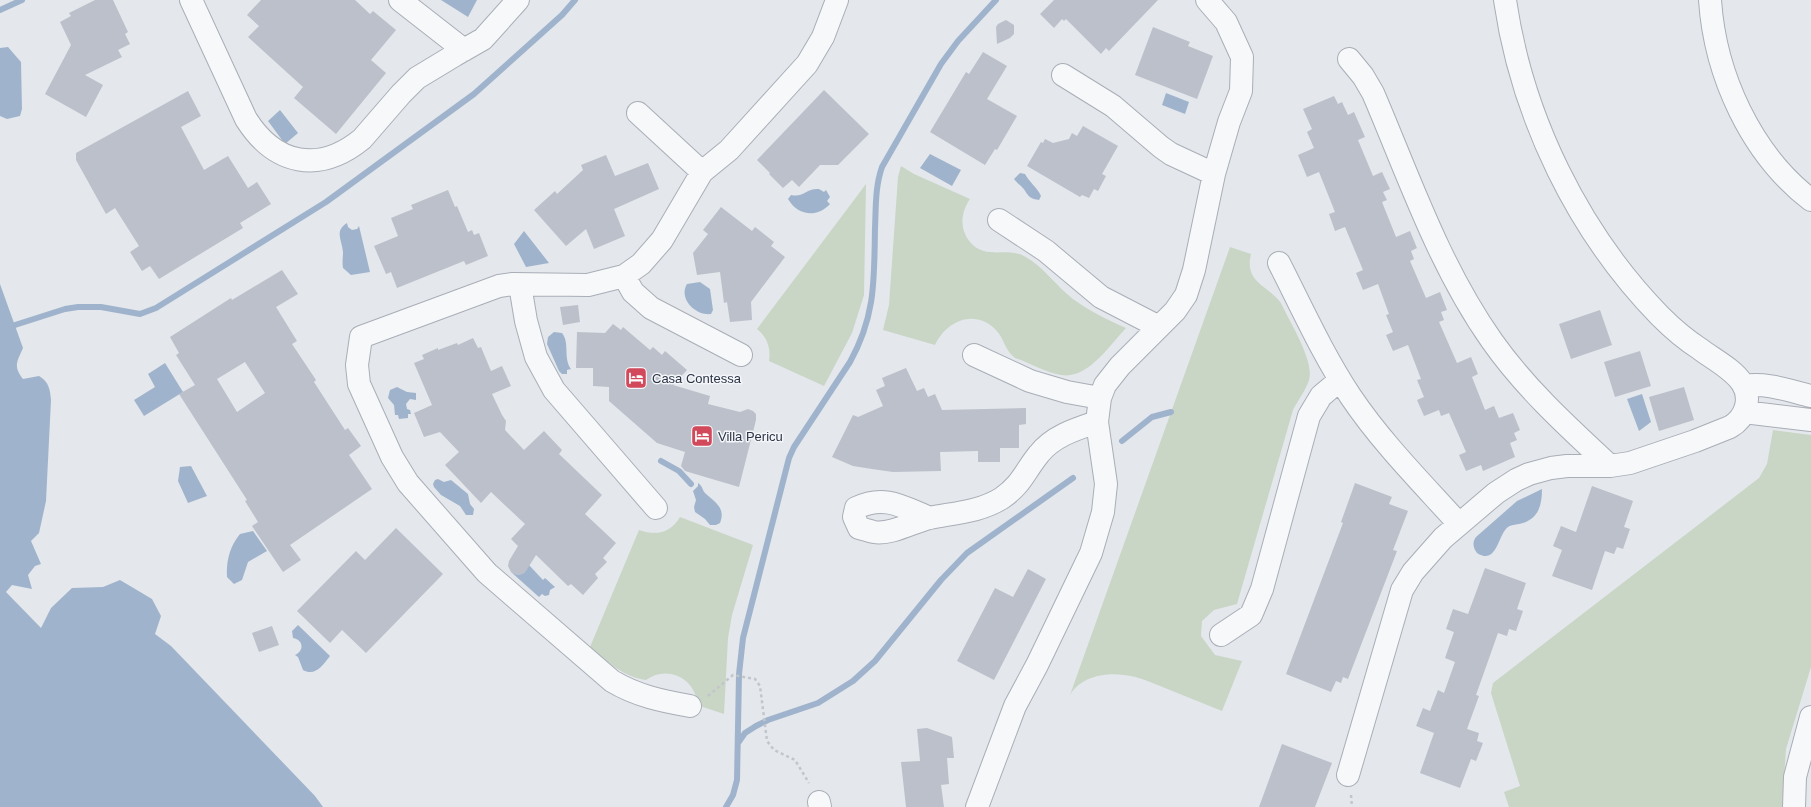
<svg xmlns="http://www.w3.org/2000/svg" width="1811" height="807" viewBox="0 0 1811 807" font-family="Helvetica,sans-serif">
	<rect width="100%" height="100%" fill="#e4e7ec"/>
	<path fill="#c9d6c5" d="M 901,166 L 914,174 L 970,199 C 961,212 959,229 970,242 C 985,260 1006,247 1024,256 C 1043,266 1056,286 1073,299 C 1089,311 1108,320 1126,328 C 1110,345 1087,380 1061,375 C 1046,373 1030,363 1015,358 C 1005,351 1004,338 996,330 C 975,308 946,321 935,345 L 883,330 L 889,305 L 898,177 Z
		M 866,184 L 864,295 L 852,333 L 824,386 L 769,361 C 771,348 767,337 757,329 Z
		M 1230,247 L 1251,254 C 1244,283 1268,285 1281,303 C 1289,321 1315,361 1309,380 C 1306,390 1298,400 1293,410 L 1237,604 L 1214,610 L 1202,621 L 1201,636 L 1215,655 L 1242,661 L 1222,711 C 1203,703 1184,696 1165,688 C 1152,683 1138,676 1124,675 C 1105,672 1080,677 1070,695 Z
		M 1773,430 L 1811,435 L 1811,667 L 1786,749 L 1782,807 L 1509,807 L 1504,792 L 1520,786 L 1491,693 L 1493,683 L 1759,478 L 1767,464 Z
		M 680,517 L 753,545 L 732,615 L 728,638 L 724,714 L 697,705 C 697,679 667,664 646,680 C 623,677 607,661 590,647 L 639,530 C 656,536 671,533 680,517 Z"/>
	<path fill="#9fb4cc" d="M 441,0 L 477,0 L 468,17 Z
		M 8,47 L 21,62 L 22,109 L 20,116 L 7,119 L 0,116 L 0,48 Z
		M 1166,93 L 1189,102 L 1185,114 L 1162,105 Z
		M 280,110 L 298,133 L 285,144 L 268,121 Z
		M 930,154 L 961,170 L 952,186 L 920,168 Z
		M 1020,173 L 1025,174 C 1029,182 1037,187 1041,196 L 1039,200 C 1026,198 1029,194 1021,186 C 1019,184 1016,182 1014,179 Z
		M 819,189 L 824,192 L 826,190 L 830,197 L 827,201 L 830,204 C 817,218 798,216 788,199 L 791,195 C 804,198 806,188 819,189 Z
		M 347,223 L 348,227 L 352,230 L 357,229 L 359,226 L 370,272 L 351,275 L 343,268 C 342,262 343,257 343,252 C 342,240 334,231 347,223 Z
		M 524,231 L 549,263 L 526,267 L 514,244 Z
		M 700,282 L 710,289 L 713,310 L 711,314 C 696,316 678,299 687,284 Z
		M 0,284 L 23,348 C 17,362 13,366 23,379 L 39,376 C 49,382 50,389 51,400 L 46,501 L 39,533 L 31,541 L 41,564 L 35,566 L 28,575 L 32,589 L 12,585 L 6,592 L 41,628 L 51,608 L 72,588 L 103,587 L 120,580 L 152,599 L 161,616 L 155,634 L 171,646 L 315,796 L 323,807 L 0,807 Z
		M 554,332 L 562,333 C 570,343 563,358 571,369 L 567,370 L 567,374 L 562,374 L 559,371 L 547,344 L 548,337 Z
		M 165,363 L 183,392 L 144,416 L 134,400 L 155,387 L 148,374 Z
		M 397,387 L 407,392 L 416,393 L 416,400 L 410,399 L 406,404 L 407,409 L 410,410 L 411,414 L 408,414 L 408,418 L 399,419 L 398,415 L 395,415 L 394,405 L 388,398 L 390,390 Z
		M 1642,394 L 1651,422 L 1639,431 L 1627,399 Z
		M 191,466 L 207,496 L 188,503 L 178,481 L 180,467 Z
		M 438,479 L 444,482 L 451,480 L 468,494 L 470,504 L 474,509 L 473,515 L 466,515 L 460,506 L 441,495 L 434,487 L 433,484 L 435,480 Z
		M 698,483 C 703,486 702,490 705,493 C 715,502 726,508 720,523 L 716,525 L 710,525 L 705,519 L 695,512 L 694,507 L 696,500 L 693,491 L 698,486 Z
		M 1542,489 C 1542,504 1539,518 1523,523 C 1518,525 1512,524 1508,527 C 1498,534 1497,566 1477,553 C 1473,548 1472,542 1476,537 L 1517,501 Z
		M 253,531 L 267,551 L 248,562 L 242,580 L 234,584 L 227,577 C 226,561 230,546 240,534 Z
		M 528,564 L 543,580 L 545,578 L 555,587 L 550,590 L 549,595 L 545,596 L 542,594 L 539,597 L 511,572 C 519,577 527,574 528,564 Z
		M 298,625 L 330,656 C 323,665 315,677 303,670 L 298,657 L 295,655 C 304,651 304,640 293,638 L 292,631 Z"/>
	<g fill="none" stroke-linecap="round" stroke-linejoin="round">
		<path stroke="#9fb4cc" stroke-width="6" d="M 0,10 L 22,0
			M 15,325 L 65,309 L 78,307 L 101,307 L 140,314 L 156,308 L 326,202 L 474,94 L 562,15 L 575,0
			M 1122,441 L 1152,417 L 1171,412
			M 661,461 L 679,471 L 691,484
			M 738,743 L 745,733 L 756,726 L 768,720 L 818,703 L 853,681 L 875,661 L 941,580 L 967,553 L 1073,478
			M 726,807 L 733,795 L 737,780 L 739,674 L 743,638 L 789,458 L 794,447 L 850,362 C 876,315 874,279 875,228 C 876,207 875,187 882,167 L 941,64 L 958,41 L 996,0"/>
	</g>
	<path fill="#bbc0ca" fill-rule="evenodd" d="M 95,0 L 113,0 L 128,32 L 125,34 L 130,44 L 118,50 L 122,57 L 85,75 L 103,85 L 86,117 L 45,94 L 71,45 L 60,22 L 71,16 L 69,13 Z
		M 261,0 L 355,0 L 370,14 L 373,11 L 396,30 L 371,60 L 386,73 L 336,134 L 294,98 L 303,87 L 248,37 L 259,26 L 247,15 Z
		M 1054,0 L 1158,0 L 1109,51 L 1106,48 L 1101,54 L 1066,19 L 1064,21 L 1062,19 L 1054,28 L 1040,14 Z
		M 1006,20 L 1014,25 L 1014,34 L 1010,38 L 997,44 L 996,27 L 998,24 Z
		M 1153,27 L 1190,42 L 1188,46 L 1213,56 L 1197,99 L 1135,75 Z
		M 983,52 L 1007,66 L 987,99 L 1017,116 L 997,150 L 995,149 L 985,165 L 930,132 L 966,72 L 969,74 Z
		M 824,90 L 869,134 L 838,165 L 820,165 L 799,187 L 792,180 L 783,188 L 769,174 L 770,173 L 757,160 Z
		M 188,91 L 201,116 L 181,127 L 204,170 L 228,156 L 248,188 L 257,182 L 271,204 L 240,223 L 243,228 L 159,279 L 150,266 L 142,271 L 130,252 L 139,246 L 115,208 L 106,214 L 76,160 L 76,153 Z
		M 1334,96 L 1338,104 L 1342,102 L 1348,115 L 1354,112 L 1365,137 L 1358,140 L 1373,176 L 1382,172 L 1390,189 L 1383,192 L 1387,200 L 1382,202 L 1396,237 L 1410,231 L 1417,248 L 1411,251 L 1414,259 L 1410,261 L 1426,298 L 1440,292 L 1447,310 L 1441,312 L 1444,320 L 1439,322 L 1457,363 L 1471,357 L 1478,374 L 1472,377 L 1485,410 L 1494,406 L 1499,418 L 1513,413 L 1520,430 L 1514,433 L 1517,440 L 1510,443 L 1515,457 L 1483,471 L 1481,465 L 1466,471 L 1459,455 L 1466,452 L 1449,413 L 1441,416 L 1439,410 L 1424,416 L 1417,400 L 1424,397 L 1417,380 L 1421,379 L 1408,345 L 1393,351 L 1386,335 L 1393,332 L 1386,315 L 1389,314 L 1378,284 L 1363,290 L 1356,273 L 1363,270 L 1345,227 L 1335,231 L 1329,214 L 1335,212 L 1319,172 L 1307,177 L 1298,155 L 1314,148 L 1307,132 L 1312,129 L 1303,109 Z
		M 1083,126 L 1118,146 L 1102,174 L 1106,176 L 1098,191 L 1094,189 L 1089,198 L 1082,195 L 1080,197 L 1027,166 L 1041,142 L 1043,143 L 1045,139 L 1053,143 L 1069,139 L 1072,133 L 1077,136 Z
		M 606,155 L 615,176 L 648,163 L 659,189 L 614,209 L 625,236 L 594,249 L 586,229 L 566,246 L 534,210 L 555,191 L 557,194 L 583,170 L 581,165 Z
		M 448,190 L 455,207 L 457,206 L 468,232 L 472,230 L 474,235 L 479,233 L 488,256 L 466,265 L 464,261 L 397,288 L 391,272 L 386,274 L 374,246 L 398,236 L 391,218 L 413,209 L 411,205 Z
		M 721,207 L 752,231 L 755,227 L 774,242 L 771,246 L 785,257 L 751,302 L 752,320 L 730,322 L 727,302 L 724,303 L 720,272 L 697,275 L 693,253 L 708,234 L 703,230 Z
		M 282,270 L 298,294 L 276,307 L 297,341 L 292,344 L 316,380 L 314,382 L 345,430 L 348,428 L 361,446 L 349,455 L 372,489 L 290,545 L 301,560 L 283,572 L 252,526 L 258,522 L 245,501 L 247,500 L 179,394 L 195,385 L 176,355 L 179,353 L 170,337 L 231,298 L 232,300 ZM 245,362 L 265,393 L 237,412 L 217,379 Z
		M 578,305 L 580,322 L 563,325 L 560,307 Z
		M 1600,310 L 1612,345 L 1571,359 L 1559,324 Z
		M 613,324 L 621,330 L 623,327 L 650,350 L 653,347 L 662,355 L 665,351 L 687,370 L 673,385 L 710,396 L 708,404 L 740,412 L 748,409 L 753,411 L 756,414 L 756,420 L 739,487 L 685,471 L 681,466 L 685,452 L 657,443 L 609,401 L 609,387 L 593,386 L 593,368 L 576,368 L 577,332 L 605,333 Z
		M 473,338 L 478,348 L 481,347 L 491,371 L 502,366 L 511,386 L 492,394 L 502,415 L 506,421 L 505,430 L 524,450 L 544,431 L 562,450 L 559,454 L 602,495 L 585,514 L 616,543 L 603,558 L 607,562 L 595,574 L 598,578 L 583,595 L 571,584 L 568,586 L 536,555 L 526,571 L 522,574 L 516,575 L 511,572 L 508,566 L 509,561 L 518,546 L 511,539 L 525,524 L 491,492 L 481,503 L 445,465 L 459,452 L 440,432 L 424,437 L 414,413 L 432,405 L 414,363 L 424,359 L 422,355 L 438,348 L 438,350 L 457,343 L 458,345 Z
		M 1640,351 L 1651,386 L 1615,397 L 1604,362 Z
		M 906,368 L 917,391 L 924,388 L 928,397 L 935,394 L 942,410 L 1026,408 L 1026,424 L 1019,425 L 1019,448 L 1000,448 L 1000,462 L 978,462 L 978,451 L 940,452 L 941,471 L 893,472 L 872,469 L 853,466 L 832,457 L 853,415 L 858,417 L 883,406 L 876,390 L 885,386 L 882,378 Z
		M 1684,387 L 1694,420 L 1659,431 L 1649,397 Z
		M 1355,483 L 1392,497 L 1389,504 L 1408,511 L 1393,550 L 1397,551 L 1348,679 L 1343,677 L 1341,683 L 1336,681 L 1331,692 L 1286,674 L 1343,523 L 1341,522 Z
		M 1592,486 L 1633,501 L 1624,527 L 1630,529 L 1623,549 L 1617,547 L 1614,554 L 1605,551 L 1592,590 L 1552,576 L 1562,550 L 1553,546 L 1561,526 L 1576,532 Z
		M 396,528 L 443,574 L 366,653 L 342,630 L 330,643 L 297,611 L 356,551 L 365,560 Z
		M 1485,568 L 1526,583 L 1517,609 L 1523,611 L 1516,631 L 1509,629 L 1507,636 L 1498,633 L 1476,695 L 1479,696 L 1467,729 L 1479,733 L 1477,741 L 1483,743 L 1476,761 L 1471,759 L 1460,788 L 1420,773 L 1434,733 L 1416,726 L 1423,708 L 1430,711 L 1438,690 L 1444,693 L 1455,662 L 1445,658 L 1454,632 L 1446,629 L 1453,609 L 1468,614 Z
		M 1028,569 L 1046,579 L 994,680 L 957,661 L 995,588 L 1013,597 Z
		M 272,626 L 279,645 L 259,652 L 252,633 Z
		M 927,728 L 952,737 L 954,758 L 947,758 L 949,784 L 941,785 L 944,807 L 906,807 L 901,762 L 920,761 L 917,729 Z
		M 1282,744 L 1332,763 L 1315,807 L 1259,807 Z"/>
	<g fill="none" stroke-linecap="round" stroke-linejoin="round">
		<g stroke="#a9aeb7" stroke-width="24">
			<path id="minor" d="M 191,0 L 246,119 C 275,165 319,174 362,139 L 401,94 L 417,78 L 455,55 L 483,39 L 518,0
				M 400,0 L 464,50
				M 1710,0 C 1715,75 1751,154 1811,200
				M 1349,59 L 1363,76 L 1373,93 C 1409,177 1439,266 1492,341 C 1525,388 1568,427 1610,466
				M 1063,75 L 1113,106 L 1161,147 L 1171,154 L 1214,174
				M 638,113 L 702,172
				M 999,220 L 1046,251 L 1101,297 L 1159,327
				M 1279,263 C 1302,308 1323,355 1351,397 C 1382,443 1422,483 1459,524
				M 624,276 L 633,292 L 651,308 L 741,355
				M 520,285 L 526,321 L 536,357 L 554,390 L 656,508
				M 974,355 L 1030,381 L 1067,392 L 1100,398
				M 1744,386 C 1766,382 1790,391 1811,396
				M 1744,412 L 1811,420
				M 930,518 C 903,507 885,494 856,508 L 854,517 L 859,528 C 864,529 869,531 874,532 C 891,535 913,522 929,518 C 954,513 980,512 1002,498 C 1022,484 1025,471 1039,454 C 1053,436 1076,429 1097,422
				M 1221,635 L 1251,615 L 1262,589 L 1309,416 L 1321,396 L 1340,380
				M 690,706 C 662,701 637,696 612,681 L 487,573 L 408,483 L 392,457 L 359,384 L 357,365 L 361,337 L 499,286 L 513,284 L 588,285 L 624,276 L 641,264 L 662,240 L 702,172 L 729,150 L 807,64 L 823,37 L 837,0
				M 1348,775 L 1402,590 L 1413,572 L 1443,538 L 1496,493 L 1516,480 L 1529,474 L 1551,468 L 1567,466 L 1610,466 L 1630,463 L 1695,441 L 1730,427 C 1746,418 1752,398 1742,383 C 1733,369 1713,359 1700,349 C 1686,340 1672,328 1660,316 C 1578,232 1522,117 1505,0
				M 819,802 L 820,807
				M 977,807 L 1015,706 L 1037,665 L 1091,553 L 1103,512 L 1106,484 L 1097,422 L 1100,398 L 1105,385 L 1120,366 L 1175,311 L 1186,295 L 1194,270 L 1214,174 L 1229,122 L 1241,91 L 1242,57 L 1226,22 L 1207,0
				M 1794,807 L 1795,777 L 1811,717"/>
		</g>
		<path stroke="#c2c5cb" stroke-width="2.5" stroke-dasharray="3 3" stroke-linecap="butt" d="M 708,696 L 733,675 L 755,679 L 760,686 L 767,741 L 774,750 L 795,760 L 809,783
			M 1351,795 L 1352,807"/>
		<use href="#minor" stroke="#f7f8fa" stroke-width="22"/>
	</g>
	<defs>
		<g id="hotel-square" transform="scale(1.15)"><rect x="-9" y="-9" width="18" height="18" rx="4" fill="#d1495b" stroke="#f4f6f9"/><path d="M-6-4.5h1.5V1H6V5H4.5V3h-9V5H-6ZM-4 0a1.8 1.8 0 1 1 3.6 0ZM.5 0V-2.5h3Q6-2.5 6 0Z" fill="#fff"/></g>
	</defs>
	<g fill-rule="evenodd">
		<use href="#hotel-square" x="636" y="378"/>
		<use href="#hotel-square" x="702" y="436"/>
	</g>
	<g text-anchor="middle" stroke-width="3" stroke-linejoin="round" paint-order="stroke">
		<g font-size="13" fill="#2b3445" stroke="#f4f6f9" text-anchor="start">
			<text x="652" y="383">Casa Contessa</text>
			<text x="718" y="441">Villa Pericu</text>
		</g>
	</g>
</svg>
